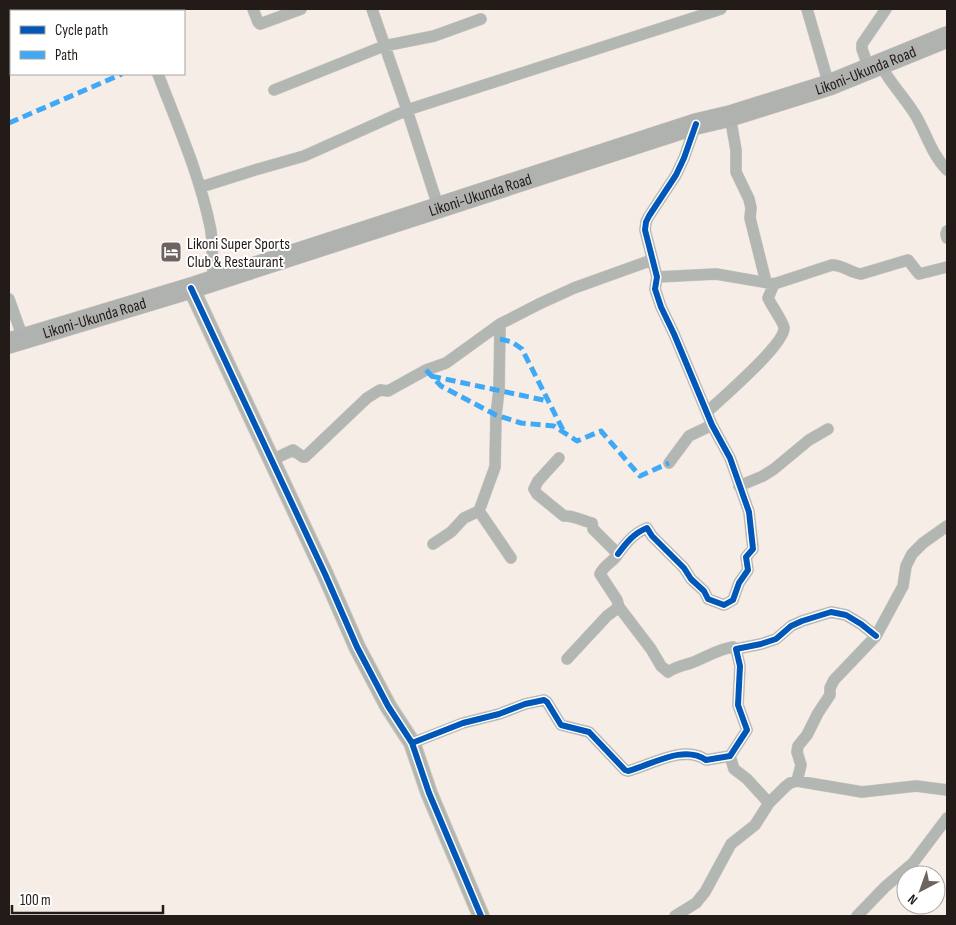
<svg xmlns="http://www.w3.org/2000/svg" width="956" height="925" viewBox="0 0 956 925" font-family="'Sofia Sans Condensed',sans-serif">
	<rect width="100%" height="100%" fill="#f7ede7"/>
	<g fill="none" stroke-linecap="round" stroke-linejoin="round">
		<g stroke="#cfc8c3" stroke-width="12">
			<path id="street" d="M 136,9 L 137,11
				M 253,9 L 258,22 L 260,24 L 301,9
				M 372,9 L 407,110 L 439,209
				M 807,9 L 829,85
				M 32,11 L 38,9
				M 9,22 L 11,21
				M 880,64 C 890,83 905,98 916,116 C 926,133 932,155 947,170
				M 869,69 L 862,49 L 862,44 L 886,9
				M 158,74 C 177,124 199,173 210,226 C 214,243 211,262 214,279
				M 274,90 L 384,46 L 434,36 L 481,19
				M 730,116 L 736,150 L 736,172 L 749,199 L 751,208 L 750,218 L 766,282
				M 201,187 L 255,170 L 304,156 L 407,110 L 721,9
				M 947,231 L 946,234 L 947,238
				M 657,277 L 716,274 L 774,284 L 832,265 C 843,265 851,273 861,274 L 908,260 L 919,274 L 947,267
				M 9,299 L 23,338
				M 500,324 L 499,390 L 496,415 L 495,467 L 479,511 L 511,558
				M 707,412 C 721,399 785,344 784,328 C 784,323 771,305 768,298 L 774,284
				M 559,458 L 538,481 L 534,489 L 537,494 L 564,516 C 573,515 583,521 592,523 L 593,529 L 618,554 C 613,562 604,565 600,574 L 617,600 L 619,607 L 607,616 L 567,659
				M 272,460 L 293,450 L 303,457 L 305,457 L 367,398 L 380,390 L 388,391 L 426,370 L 446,363 L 500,324 L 539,304 L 574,288 L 652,260
				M 669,463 L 689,436 L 712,425
				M 739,486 L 763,476 L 774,469 L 809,440 L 828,429
				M 433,544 L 451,532 L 464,518 L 479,511
				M 618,554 C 626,543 634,533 647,528 L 652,536 L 684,568 L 691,579 L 704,591 L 708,599 L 724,605 L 733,600 L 739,583 L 748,570 L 746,557 L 753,549 L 749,512 L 730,458 L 712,425 L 674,334 L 661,307 L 655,289 L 657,277 L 645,230 L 646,222 L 649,216 L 676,175 L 684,158 L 696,124
				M 619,607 L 651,649 L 661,666 L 668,672 C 675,667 682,666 691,663 C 705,658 718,649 733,647 L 736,649
				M 412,743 L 463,723 L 499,714 L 525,704 L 544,700 L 547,702 L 561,725 L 589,732 L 625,770 L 628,771 C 651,765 684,744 706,760 L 730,756 L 747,730 L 738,705 L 740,666 L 736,649 L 761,644 L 776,639 L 791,626 L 802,621 L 831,612 L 846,615 L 861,624 L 876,636
				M 730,756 L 734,769 L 747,779 L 769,803
				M 797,781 L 801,765 L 797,752 L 798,746 L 807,735 L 818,713 L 830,695 L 830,688 L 834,680 L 876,636 L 903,586 L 906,566 L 912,554 L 923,543 L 947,526
				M 675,916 L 696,903 L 705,892 L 731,844 L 755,825 L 769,803 L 785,787 L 790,783 L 797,781 L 862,792 L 916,786 L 947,790
				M 857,916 L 885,887 L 913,863 L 947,818"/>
		</g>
		<g stroke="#cfc8c3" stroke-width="18">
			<path id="secondary" d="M 191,288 L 325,574 L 357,647 L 388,706 L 412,743 L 429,793 L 481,916"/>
		</g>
		<g stroke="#cfc8c3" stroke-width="22">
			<g id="highway">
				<path id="s1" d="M 9,343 L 191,288 L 696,124 L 730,116 L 829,85 L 947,37"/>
			</g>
		</g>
		<use href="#street" stroke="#b2b7b4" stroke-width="11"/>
		<use href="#secondary" stroke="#b1b6b1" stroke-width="16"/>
		<use href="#highway" stroke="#b0b2b0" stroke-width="21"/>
		<path stroke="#3fa9f5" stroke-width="5" stroke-dasharray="10 5" stroke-linecap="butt" d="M 9,123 L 122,74
			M 500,339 L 512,342 L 522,349 L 564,432
			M 426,370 L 441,386 L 496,415 L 521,423 L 554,426 L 577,441 L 601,431 L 640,476 L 669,463
			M 431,376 L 548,401"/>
		<g stroke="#fff" stroke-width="9">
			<path id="cycleway" d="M 191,288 L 325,574 L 357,647 L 388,706 L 412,743 L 429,793 L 481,916
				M 618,554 C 626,543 634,533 647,528 L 652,536 L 684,568 L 691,579 L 704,591 L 708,599 L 724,605 L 733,600 L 739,583 L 748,570 L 746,557 L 753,549 L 749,512 L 730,458 L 712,425 L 674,334 L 661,307 L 655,289 L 657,277 L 645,230 L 646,222 L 649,216 L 676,175 L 684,158 L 696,124
				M 412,743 L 463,723 L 499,714 L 525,704 L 544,700 L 547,702 L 561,725 L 589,732 L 625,770 L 628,771 C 651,765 684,744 706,760 L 730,756 L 747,730 L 738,705 L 740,666 L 736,649 L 761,644 L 776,639 L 791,626 L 802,621 L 831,612 L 846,615 L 861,624 L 876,636"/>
		</g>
		<use href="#cycleway" stroke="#0057b8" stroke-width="6"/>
	</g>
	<defs>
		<g id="hotel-square" transform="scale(1.125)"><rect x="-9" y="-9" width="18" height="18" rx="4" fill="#6d6460" stroke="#fff"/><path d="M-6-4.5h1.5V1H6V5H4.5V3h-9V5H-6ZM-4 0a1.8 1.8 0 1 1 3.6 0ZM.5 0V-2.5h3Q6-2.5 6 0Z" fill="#fff"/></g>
	</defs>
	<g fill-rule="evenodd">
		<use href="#hotel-square" x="171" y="252"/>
	</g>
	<g text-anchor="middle" stroke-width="4" stroke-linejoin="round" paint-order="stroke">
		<g font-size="16" fill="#231b17" stroke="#fff">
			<text dy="6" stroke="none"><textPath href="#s1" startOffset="899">Likoni-Ukunda Road</textPath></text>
			<text dy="6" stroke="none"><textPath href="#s1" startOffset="494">Likoni-Ukunda Road</textPath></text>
			<text dy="6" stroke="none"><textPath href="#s1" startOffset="89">Likoni-Ukunda Road</textPath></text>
		</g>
		<g font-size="16" fill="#231b17" stroke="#fff" text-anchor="start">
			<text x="187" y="249">Likoni Super Sports<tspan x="187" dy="18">Club &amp; Restaurant</tspan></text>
		</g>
	</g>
	<rect width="956" height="925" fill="none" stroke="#231b17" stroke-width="20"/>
	<rect x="10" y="10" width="175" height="65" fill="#ffffff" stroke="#a7a4a2"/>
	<rect x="20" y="26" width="25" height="8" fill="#0057b8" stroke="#a7a4a2"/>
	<text x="55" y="35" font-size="15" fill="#231b17">Cycle path</text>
	<rect x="20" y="51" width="25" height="8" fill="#3fa9f5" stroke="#a7a4a2"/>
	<text x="55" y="60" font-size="15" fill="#231b17">Path</text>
	<g transform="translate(921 890) rotate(221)"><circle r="24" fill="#ffffff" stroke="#a7a4a2"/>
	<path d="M0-4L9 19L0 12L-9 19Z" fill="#6d6460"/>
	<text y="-8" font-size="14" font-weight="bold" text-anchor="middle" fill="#231b17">N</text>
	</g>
	<path d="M12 905v8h151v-8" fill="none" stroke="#231b17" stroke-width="2.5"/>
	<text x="20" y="905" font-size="15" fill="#231b17" stroke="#ffffff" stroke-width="4" paint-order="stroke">100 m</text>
</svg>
